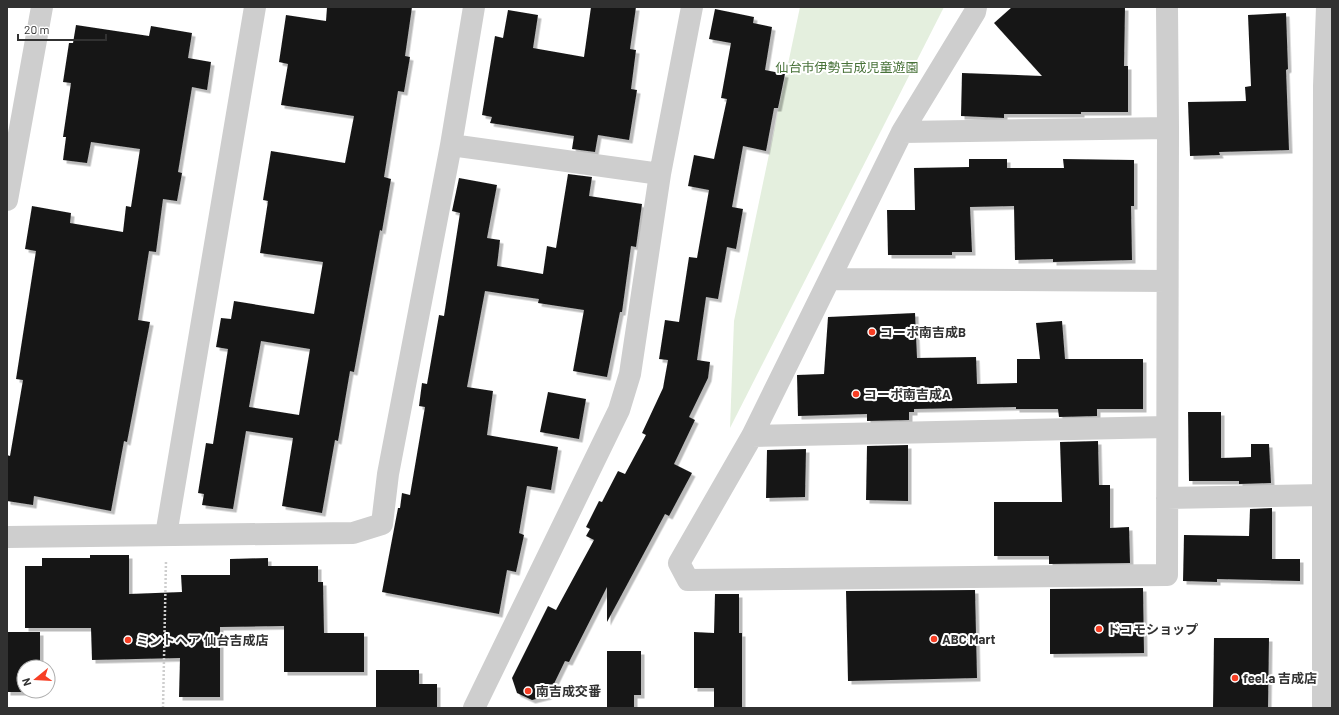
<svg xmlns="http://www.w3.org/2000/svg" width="1339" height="715" viewBox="0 0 1339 715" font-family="Barlow,'Noto Sans JP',sans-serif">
	<defs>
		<filter id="shadow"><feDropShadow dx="3.5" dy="3.5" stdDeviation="0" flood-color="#0004"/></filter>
	</defs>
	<rect width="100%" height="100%" fill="#fff"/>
	<path fill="#e4efde" d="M 800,7 L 944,7 L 730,428 L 734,321 Z"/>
	<path fill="#181818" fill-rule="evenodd" filter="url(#shadow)" d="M 327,7 L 412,7 L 405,56 L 410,57 L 404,92 L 398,91 L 384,177 L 391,179 L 382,231 L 380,230 L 354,372 L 350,371 L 338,441 L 335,440 L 322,513 L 282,506 L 293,438 L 246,431 L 233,509 L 202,505 L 204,494 L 198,493 L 206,443 L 213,444 L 228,349 L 216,347 L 221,318 L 231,319 L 234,301 L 314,314 L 323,262 L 260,253 L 268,201 L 263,200 L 271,151 L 345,163 L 354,116 L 281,105 L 288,64 L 279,62 L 286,15 L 326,21 ZM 261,341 L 310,349 L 299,415 L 249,407 Z
		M 591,7 L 636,7 L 630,49 L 636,50 L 631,89 L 637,90 L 629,140 L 598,135 L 595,152 L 572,149 L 574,136 L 490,123 L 492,117 L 482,115 L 495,36 L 503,38 L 508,10 L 538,15 L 533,48 L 584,57 Z
		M 1012,7 L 1125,7 L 1124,66 L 1128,66 L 1128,112 L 1081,112 L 1081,114 L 1004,114 L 1004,118 L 961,116 L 962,73 L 1042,76 L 994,23 Z
		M 715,9 L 754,17 L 753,23 L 772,27 L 765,70 L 785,74 L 778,108 L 774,108 L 766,151 L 743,146 L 732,207 L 743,209 L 736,249 L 727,247 L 718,299 L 706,297 L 697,360 L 710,362 L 708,378 L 689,417 L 695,420 L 674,464 L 692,473 L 669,516 L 665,514 L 607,622 L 607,587 L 569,662 L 565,661 L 548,696 L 532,700 L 517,693 L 512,678 L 548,606 L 556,610 L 594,540 L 586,536 L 590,529 L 586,527 L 599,501 L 602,502 L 618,471 L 625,474 L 646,435 L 642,433 L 663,388 L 668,360 L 659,359 L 665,320 L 679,322 L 689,257 L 697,258 L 709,190 L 688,186 L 694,155 L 714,159 L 727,99 L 721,98 L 731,43 L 709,39 Z
		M 1286,13 L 1288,69 L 1286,70 L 1289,150 L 1219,152 L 1220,155 L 1190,156 L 1188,102 L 1246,101 L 1245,87 L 1251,86 L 1248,15 Z
		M 76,25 L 149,36 L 151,26 L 192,33 L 188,58 L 211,62 L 207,90 L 192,87 L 178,172 L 182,173 L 177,201 L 163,199 L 156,252 L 149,251 L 138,320 L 150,322 L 127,442 L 124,441 L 111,511 L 34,496 L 33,505 L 7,501 L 7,455 L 10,456 L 23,380 L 16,379 L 36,251 L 25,249 L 32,206 L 71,213 L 70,223 L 123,232 L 126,206 L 131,207 L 140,149 L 91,142 L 87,163 L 63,160 L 66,137 L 63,137 L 71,83 L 63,82 L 69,43 L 73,43 Z
		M 969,159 L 1007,159 L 1007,168 L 1064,168 L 1063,159 L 1134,160 L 1134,206 L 1131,206 L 1132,260 L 1053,262 L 1053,259 L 1015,260 L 1014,206 L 970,207 L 972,252 L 952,252 L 952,255 L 888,255 L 887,210 L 915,210 L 914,168 L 969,167 Z
		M 568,174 L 592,177 L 589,196 L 642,204 L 636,247 L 631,246 L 622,312 L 620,312 L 607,377 L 573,371 L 584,310 L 538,303 L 539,299 L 485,291 L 467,387 L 493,391 L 487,435 L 558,447 L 551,490 L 527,486 L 519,533 L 524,535 L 516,572 L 507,570 L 499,614 L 382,592 L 398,508 L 400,508 L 402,493 L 410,495 L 425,407 L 419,406 L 422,383 L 427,384 L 439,315 L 444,316 L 460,213 L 452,211 L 459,178 L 497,185 L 487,238 L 500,240 L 497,266 L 543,274 L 547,246 L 556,248 Z
		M 915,313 L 917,358 L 976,357 L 977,384 L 1017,383 L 1017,359 L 1040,359 L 1036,323 L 1062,321 L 1065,359 L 1143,359 L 1143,409 L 1097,409 L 1097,416 L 1059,417 L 1058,409 L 1016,409 L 1016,407 L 914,409 L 914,412 L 909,412 L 909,420 L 867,421 L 867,414 L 798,416 L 797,375 L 824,374 L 828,317 Z
		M 548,392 L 586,399 L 579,439 L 540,432 Z
		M 1188,412 L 1221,412 L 1221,458 L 1251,457 L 1251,444 L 1269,444 L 1271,483 L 1239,484 L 1239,481 L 1189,481 Z
		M 1098,441 L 1099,485 L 1110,485 L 1110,528 L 1129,527 L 1130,563 L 1049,564 L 1049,556 L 994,556 L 994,502 L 1062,502 L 1060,442 Z
		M 908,445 L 908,501 L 866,500 L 867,446 Z
		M 806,449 L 805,497 L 766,498 L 767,450 Z
		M 1272,508 L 1272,559 L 1300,559 L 1300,581 L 1217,579 L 1217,582 L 1183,581 L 1184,535 L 1249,536 L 1250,509 Z
		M 90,555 L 129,555 L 129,594 L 182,592 L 181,575 L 230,575 L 230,559 L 268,558 L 268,566 L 318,566 L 318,582 L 323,582 L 324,633 L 364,633 L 364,672 L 284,672 L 284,626 L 220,627 L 220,697 L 179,697 L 180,658 L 92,660 L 91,628 L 25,628 L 25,566 L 42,566 L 42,558 L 90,558 Z
		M 1143,588 L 1144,653 L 1050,654 L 1050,589 Z
		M 975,590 L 977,678 L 848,681 L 846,591 Z
		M 715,594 L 739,594 L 739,633 L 742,633 L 742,708 L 714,708 L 714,688 L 694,688 L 694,632 L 714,633 Z
		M 7,632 L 40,632 L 40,667 L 24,667 L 24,691 L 40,691 L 40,692 L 7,692 Z
		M 1214,638 L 1269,638 L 1268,708 L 1213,708 Z
		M 607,651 L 641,651 L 641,695 L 634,695 L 634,708 L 607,708 Z
		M 376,670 L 419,670 L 419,684 L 437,684 L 437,708 L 376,708 Z"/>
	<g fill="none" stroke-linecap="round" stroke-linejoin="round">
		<path stroke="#cecece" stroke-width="2.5" stroke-dasharray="2 2" stroke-linecap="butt" d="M 163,708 L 166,561"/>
		<path stroke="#cecece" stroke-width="22" d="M 976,7 L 975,12 L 902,132 L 752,436 L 679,563 L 688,580 L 1167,575 L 1168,128 L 1167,7
			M 902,132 L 1168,128
			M 451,145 L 660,174
			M 7,200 L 42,7
			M 830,279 L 1167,281
			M 752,436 L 1166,427
			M 1167,498 L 1323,495 L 1324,86 L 1327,7
			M 166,535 L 255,7
			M 7,537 L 353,533 L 382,524 L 388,474 L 451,145 L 474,7
			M 474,708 L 619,410 L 630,374 L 660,174 L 692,7
			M 1323,708 L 1323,495 L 1332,495"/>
	</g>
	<g fill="#f73e24" stroke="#fff" stroke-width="1.5">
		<circle cx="872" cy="332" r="4"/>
		<circle cx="856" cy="394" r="4"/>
		<circle cx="1099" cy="629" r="4"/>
		<circle cx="934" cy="639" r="4"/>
		<circle cx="128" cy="640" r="4"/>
		<circle cx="1235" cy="678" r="4"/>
		<circle cx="528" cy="691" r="4"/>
	</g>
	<g text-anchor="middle" stroke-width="4" stroke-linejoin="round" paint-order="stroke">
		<g font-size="13" fill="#487239" stroke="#fff">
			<text x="847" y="72">仙台市伊勢吉成児童遊園</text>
		</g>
		<g font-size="13" font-weight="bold" fill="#313131" stroke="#fff" text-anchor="start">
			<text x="880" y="337">コーポ南吉成B</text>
			<text x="864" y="399">コーポ南吉成A</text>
			<text x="1107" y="634">ドコモショップ</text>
			<text x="942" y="644">ABC Mart</text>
			<text x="136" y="645">ミントヘア 仙台吉成店</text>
			<text x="1243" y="683">feel.a 吉成店</text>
			<text x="536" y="696">南吉成交番</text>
		</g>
	</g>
	<rect width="1339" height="715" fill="none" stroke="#313131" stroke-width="16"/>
	<g transform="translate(36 679) rotate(252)"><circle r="19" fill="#ffffff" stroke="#adadad"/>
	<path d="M0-3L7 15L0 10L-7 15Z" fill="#f73e24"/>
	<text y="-6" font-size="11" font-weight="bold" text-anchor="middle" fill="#313131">N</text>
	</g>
	<path d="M18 34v6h88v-6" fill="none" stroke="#313131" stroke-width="2"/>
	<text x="24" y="34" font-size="12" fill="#313131" stroke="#ffffff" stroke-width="3" paint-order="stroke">20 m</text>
</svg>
